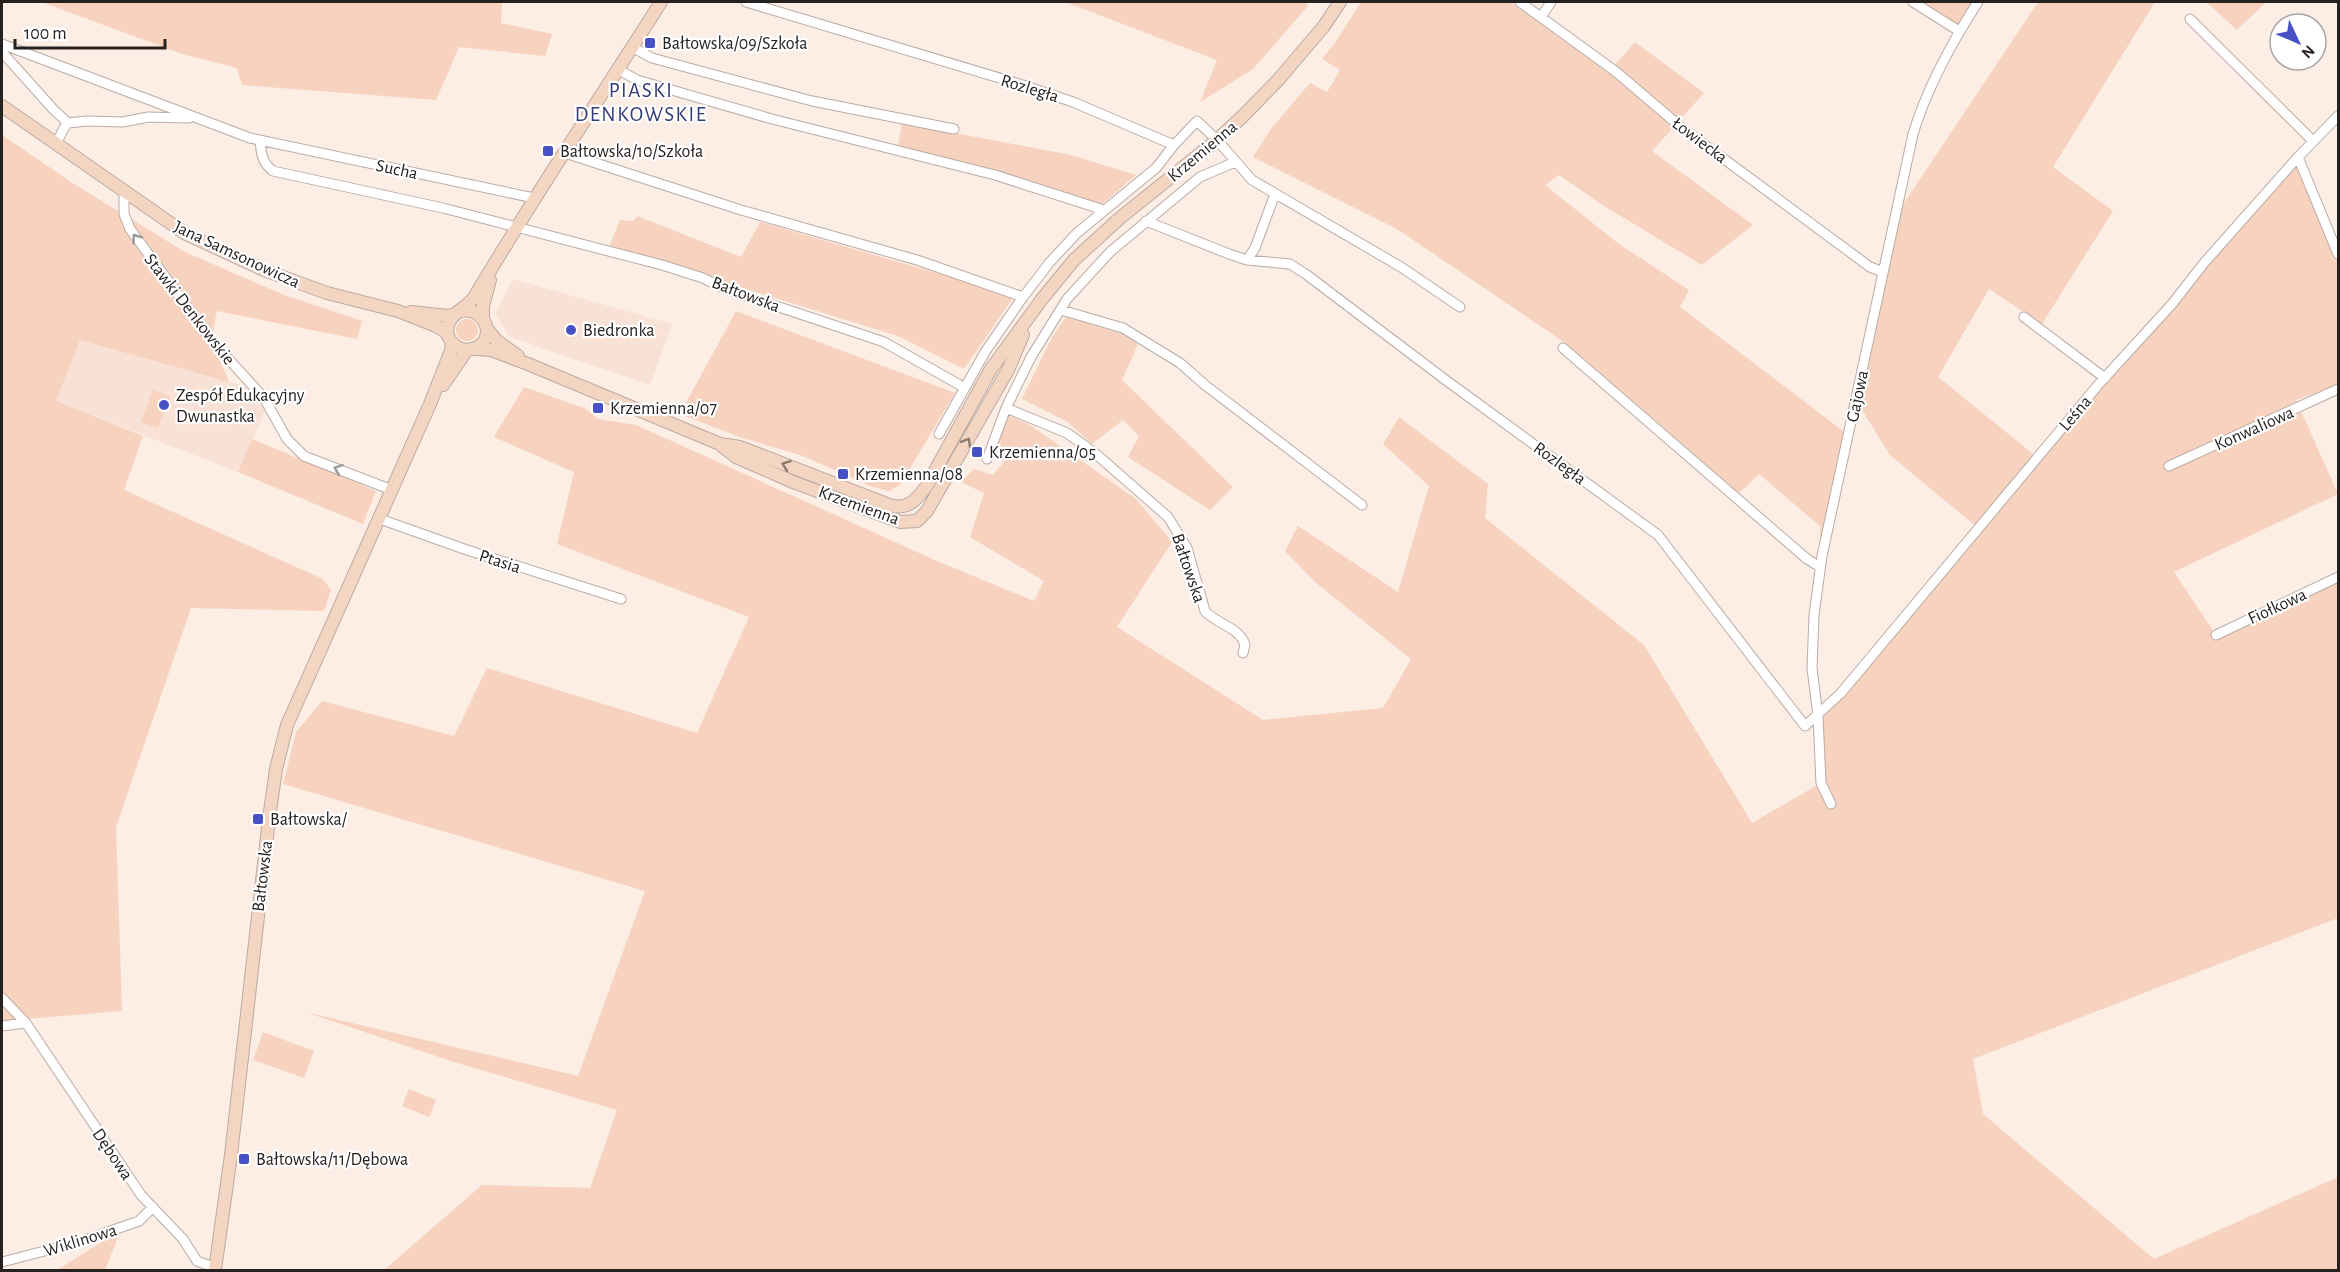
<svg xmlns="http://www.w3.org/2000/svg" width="2340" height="1272" viewBox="0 0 2340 1272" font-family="'Alegreya Sans',sans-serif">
	<rect width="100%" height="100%" fill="#fcede5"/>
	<path fill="#f8e1d5" d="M 513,279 L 672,324 L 650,385 L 510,337 L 495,314 Z
		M 80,340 L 248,387 L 266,409 L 238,472 L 56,401 Z"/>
	<path fill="#f6d2bf" d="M 42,2 L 502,2 L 501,23 L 552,34 L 545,56 L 459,47 L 436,100 L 242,85 L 237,68 L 179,53 Z
		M 1065,2 L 1306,2 L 1308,6 L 1253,69 L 1200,102 L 1217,60 Z
		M 1361,2 L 1511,2 L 1608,73 L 1635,42 L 1704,93 L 1652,151 L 1753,225 L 1702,265 L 1604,206 L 1559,175 L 1545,185 L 1619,244 L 1689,290 L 1680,307 L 1843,431 L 1856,401 L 1894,218 L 2038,2 L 2155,2 L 2053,167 L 2113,211 L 2042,324 L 1989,289 L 1938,377 L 2038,458 L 2298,157 L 2338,254 L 2338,385 L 2296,400 L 2338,494 L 2174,572 L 2216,635 L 2338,577 L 2338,918 L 1973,1059 L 1983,1114 L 2154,1259 L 2338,1177 L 2338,1270 L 384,1270 L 482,1185 L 590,1188 L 617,1110 L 454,1062 L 305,1012 L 578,1076 L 645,891 L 283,784 L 296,732 L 322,701 L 454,736 L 487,668 L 697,733 L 749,617 L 557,544 L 574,472 L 494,437 L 524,387 L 584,408 L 598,419 L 636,425 L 937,561 L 1034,601 L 1044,581 L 970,537 L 984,493 L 961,482 L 974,469 L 993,475 L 1004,462 L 995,453 L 1008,415 L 1030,425 L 1136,499 L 1172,542 L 1117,627 L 1263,720 L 1383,708 L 1411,659 L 1315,582 L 1285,551 L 1298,526 L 1398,592 L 1429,486 L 1383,444 L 1399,417 L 1488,484 L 1485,518 L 1644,645 L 1752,823 L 1821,783 L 1818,716 L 1978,528 L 1890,455 L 1857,402 L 1820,567 L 1820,526 L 1759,474 L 1739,493 L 1567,344 L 1397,229 L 1253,157 L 1271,129 L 1310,83 L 1327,92 L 1340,70 L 1322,59 L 1335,43 Z
		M 1920,2 L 1978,2 L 1959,31 Z
		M 2206,2 L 2266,2 L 2237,30 Z
		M 902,123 L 1071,155 L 1136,175 L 1101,205 L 898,146 Z
		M 2,135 L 74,184 L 185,252 L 284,295 L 362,321 L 357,339 L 217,311 C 209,343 217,353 229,382 L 80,340 L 56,401 L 143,436 L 124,490 L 323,579 L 331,590 L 324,611 L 191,608 L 116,827 L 122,1011 L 2,1021 Z
		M 637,216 L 741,257 L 760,222 L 1013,295 L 1013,298 L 964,369 L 898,336 L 609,247 L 620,220 L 633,221 Z
		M 736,311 L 955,393 L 900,485 L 889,491 L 870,486 L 803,456 L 740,437 L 680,414 Z
		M 1066,317 L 1126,335 L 1138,344 L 1122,380 L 1233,487 L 1210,510 L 1128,457 L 1139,436 L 1123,420 L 1092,444 L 1068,422 L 1022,399 L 1052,337 Z
		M456 330a11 11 0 1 1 22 0a11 11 0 1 1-22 0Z
		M 153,390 L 170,397 L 158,428 L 141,422 Z
		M 252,439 L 376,491 L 363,524 L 238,472 Z
		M 263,1032 L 314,1051 L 304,1078 L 253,1060 Z
		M 409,1089 L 436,1100 L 429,1117 L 402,1106 Z
		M 121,1230 L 105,1270 L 57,1270 Z"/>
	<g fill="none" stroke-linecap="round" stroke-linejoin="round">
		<g stroke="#baaba4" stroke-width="11">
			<path id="street" d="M 746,2 L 1026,86 L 1073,102 L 1174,145
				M 1520,2 L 1615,71 L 1682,128 L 1870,267 L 1883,272
				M 1913,2 L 1959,31
				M 1541,17 L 1551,2
				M 2190,19 L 2313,141
				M 2,44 L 250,138 L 534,198
				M 632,47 L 652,58 L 812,101 L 954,129
				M 2,52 L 53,109 L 68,123 L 64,128 L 56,144
				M 619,70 L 637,80 L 772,119 L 995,175 L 1104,210
				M 68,123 L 87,121 L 123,122 L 148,117 L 189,118
				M 260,140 C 261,153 262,163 273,171 L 443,208 L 662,265 L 703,278 L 725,289 L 884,342 L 965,388
				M 565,153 L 741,210 L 917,260 L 1023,297
				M 2298,157 L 2338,254
				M 124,192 L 124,214 L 130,229 L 213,342 L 264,398 L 287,439 L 304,456 L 392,490
				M 1146,221 L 1229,254 L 1247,260 L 1290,264 L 1307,275 L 1447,381 L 1658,535 L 1805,726 L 1841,693 L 2098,385 L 2172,304 L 2204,263 L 2298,157 L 2338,116
				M 1247,260 L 1255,248 L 1275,194
				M 1061,310 L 1123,328 L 1180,363 L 1205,385 L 1362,505
				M 2024,317 L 2105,378
				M 1563,348 L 1807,559 L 1820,567
				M 1006,408 L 1067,433 L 1096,454 L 1168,517 L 1187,548 L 1205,611 C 1216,624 1240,627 1245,645 L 1243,653
				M 939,434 L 985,352 L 1023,297 L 1050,262 L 1077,233 L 1156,168 L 1174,145 L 1197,121 L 1217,140 L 1252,180 L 1401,267 L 1460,307
				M 987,459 L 1006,408 L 1031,357 L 1067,299 L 1110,252 L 1200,177 L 1235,162
				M 2169,466 L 2338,389
				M 380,519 L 467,550 L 621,599
				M 2216,635 L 2338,577
				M 1831,804 L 1821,783 L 1818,716 L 1812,668 L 1814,615 L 1822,556 L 1913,134 C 1927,88 1952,42 1978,2
				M 2,998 L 26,1023 L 141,1195 L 183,1239 L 197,1261 L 216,1268
				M 2,1026 L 26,1023
				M 2,1262 L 79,1242 L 139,1221 L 153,1207"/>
		</g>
		<g stroke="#baaba4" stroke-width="14">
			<path id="secondary" d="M 2,106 L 186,234 L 264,270 L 327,293 L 398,311 L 436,326 L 445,331 L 448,336
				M 461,311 C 487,306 498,342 472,349 C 458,353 444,339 448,325 C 451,312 467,309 475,296 C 534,196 599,100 661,2
				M 411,312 L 448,316 L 455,314
				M 483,317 L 483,306 L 490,280
				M 487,329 L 497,341 L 518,356
				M 474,349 L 491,350 L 528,364 L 720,444 L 740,447 L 892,506 C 909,509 916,500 926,487 L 991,369 L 1042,299 L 1074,260 L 1120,218 L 1217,140 L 1244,115 L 1279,79 L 1324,26 L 1340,2
				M 443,385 L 467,350
				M 722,446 L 736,457 L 793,482 L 900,522 L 917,521 L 927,511 L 1008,370 L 1023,335
				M 215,1270 L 231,1155 L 269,819 L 276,769 L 287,725 L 430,404 L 452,348 L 451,342"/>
		</g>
		<use href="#street" stroke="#fff" stroke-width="9"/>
		<use href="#secondary" stroke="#f4d5c1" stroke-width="12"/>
	</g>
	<defs><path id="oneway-chevron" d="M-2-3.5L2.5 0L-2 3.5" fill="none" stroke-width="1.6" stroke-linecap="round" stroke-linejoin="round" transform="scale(1.5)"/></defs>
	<g stroke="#9d9b9a">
		<use href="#oneway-chevron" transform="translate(136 238) rotate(-127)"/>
		<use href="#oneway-chevron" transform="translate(338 469) rotate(-159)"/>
	</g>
	<g stroke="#8d7b70">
		<use href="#oneway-chevron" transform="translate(967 442) rotate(-60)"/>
		<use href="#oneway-chevron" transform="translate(786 465) rotate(-160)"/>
	</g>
	<g fill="#4750c5" stroke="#fff" stroke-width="2">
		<rect x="644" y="37" width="12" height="12" rx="3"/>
		<rect x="542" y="145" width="12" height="12" rx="3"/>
		<circle cx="571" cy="330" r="6"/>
		<circle cx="164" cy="405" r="6"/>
		<rect x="592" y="402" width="12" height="12" rx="3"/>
		<rect x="971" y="446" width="12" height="12" rx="3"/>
		<rect x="837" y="468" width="12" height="12" rx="3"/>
		<rect x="252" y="813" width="12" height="12" rx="3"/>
		<rect x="238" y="1153" width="12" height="12" rx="3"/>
	</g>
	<g text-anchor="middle" stroke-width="4.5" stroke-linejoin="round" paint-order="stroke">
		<g font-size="18" fill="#26211e" stroke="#fff" text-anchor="start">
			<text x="662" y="49">Bałtowska/09/Szkoła</text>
			<text x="560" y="157">Bałtowska/10/Szkoła</text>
			<text x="583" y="336">Biedronka</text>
			<text x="176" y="401">Zespół Edukacyjny<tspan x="176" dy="21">Dwunastka</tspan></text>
			<text x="610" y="414">Krzemienna/07</text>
			<text x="989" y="458">Krzemienna/05</text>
			<text x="855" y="480">Krzemienna/08</text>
			<text x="270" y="825">Bałtowska/</text>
			<text x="256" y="1165">Bałtowska/11/Dębowa</text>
		</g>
		<g font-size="18" fill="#26211e" stroke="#fff">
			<text transform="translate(1030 88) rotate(17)" y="6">Rozległa</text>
			<text transform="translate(1700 140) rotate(37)" y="6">Łowiecka</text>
			<text transform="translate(1202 151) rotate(-40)" y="6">Krzemienna</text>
			<text transform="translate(397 169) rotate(12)" y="6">Sucha</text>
			<text transform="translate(237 254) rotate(25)" y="6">Jana Samsonowicza</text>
			<text transform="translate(746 294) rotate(21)" y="6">Bałtowska</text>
			<text transform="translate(190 309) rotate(52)" y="6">Stawki Denkowskie</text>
			<text transform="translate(1857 396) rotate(-78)" y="6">Gajowa</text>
			<text transform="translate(2075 413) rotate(-50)" y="6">Leśna</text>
			<text transform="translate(2254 428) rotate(-24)" y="6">Konwaliowa</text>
			<text transform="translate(1560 463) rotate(36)" y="6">Rozległa</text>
			<text transform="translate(859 505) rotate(20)" y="6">Krzemienna</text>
			<text transform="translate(500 561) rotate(18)" y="6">Ptasia</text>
			<text transform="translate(1189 568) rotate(71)" y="6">Bałtowska</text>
			<text transform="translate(2277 606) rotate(-25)" y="6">Fiołkowa</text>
			<text transform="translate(262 876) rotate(-83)" y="6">Bałtowska</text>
			<text transform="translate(113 1154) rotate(56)" y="6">Dębowa</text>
			<text transform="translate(80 1240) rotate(-17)" y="6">Wiklinowa</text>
		</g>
		<g font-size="21" letter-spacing="1.5" fill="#313a75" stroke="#fff">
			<text x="641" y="97">PIASKI<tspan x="641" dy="24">DENKOWSKIE</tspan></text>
		</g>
	</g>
	<rect width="2340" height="1272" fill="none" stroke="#26211e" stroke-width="6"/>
	<g transform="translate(2298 42) rotate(134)"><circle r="28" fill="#ffffff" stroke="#a8a6a5" stroke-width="1.5"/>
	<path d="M0-4.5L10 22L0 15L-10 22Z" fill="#4750c5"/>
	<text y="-9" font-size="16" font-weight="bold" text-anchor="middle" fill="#26211e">N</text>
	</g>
	<path d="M15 39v9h150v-9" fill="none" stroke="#26211e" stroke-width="3"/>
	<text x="24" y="39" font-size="18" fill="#26211e" stroke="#ffffff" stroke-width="4.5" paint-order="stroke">100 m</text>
</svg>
